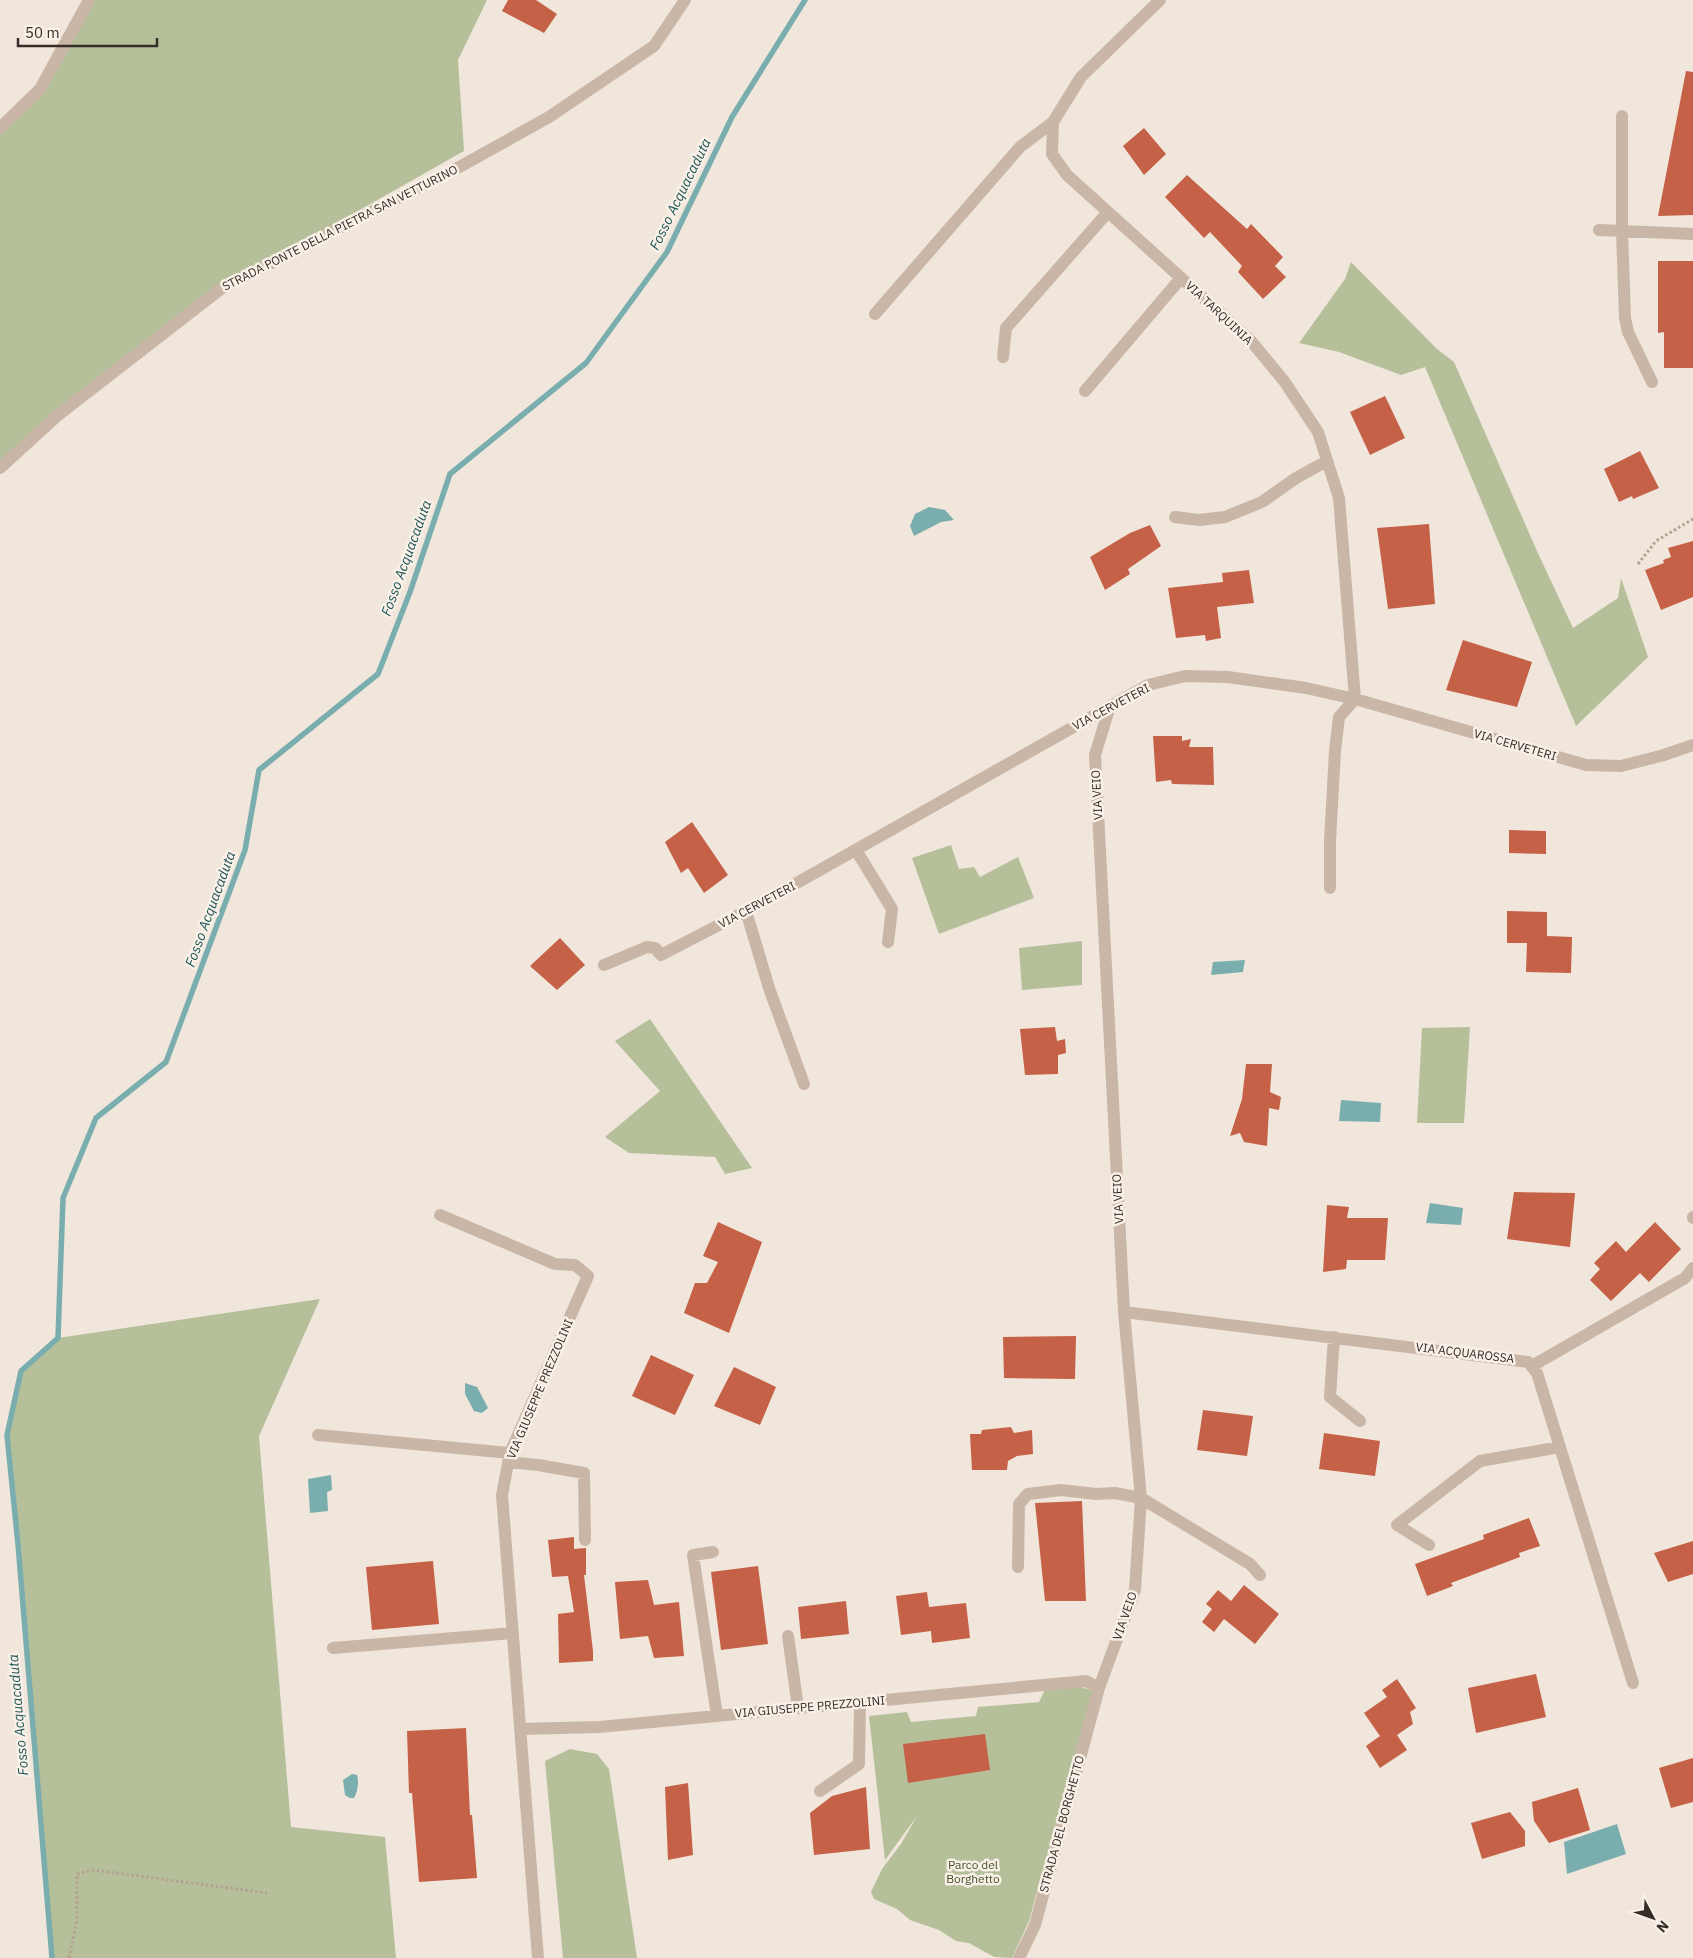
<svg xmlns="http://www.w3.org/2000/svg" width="1693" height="1958" viewBox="0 0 1693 1958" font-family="'IBM Plex Sans',sans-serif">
	<rect width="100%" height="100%" fill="#f1e6db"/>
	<path fill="#b5c09b" d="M 89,0 L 487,0 L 458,60 L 464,151 L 222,288 L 0,468 L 0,128 L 40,89 Z
		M 1351,262 L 1437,349 L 1454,362 L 1537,551 L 1573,628 L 1618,598 L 1621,578 L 1648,657 L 1576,726 L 1425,367 L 1401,375 L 1339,352 L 1299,343 L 1345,279 Z
		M 951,845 L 959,869 L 974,867 L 980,877 L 1018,857 L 1034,898 L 939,934 L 912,858 Z
		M 1082,941 L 1082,985 L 1022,990 L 1019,948 Z
		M 650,1019 L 752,1168 L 725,1174 L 715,1157 L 629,1153 L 605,1137 L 660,1091 L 615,1041 Z
		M 1470,1027 L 1464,1123 L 1417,1123 L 1422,1028 Z
		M 320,1299 L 259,1436 L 291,1827 L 385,1837 L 396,1958 L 52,1958 L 18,1544 L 7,1435 L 21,1371 L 58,1338 Z
		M 1075,1685 L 1093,1691 L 1029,1921 L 1012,1958 L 994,1957 L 969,1943 L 956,1941 L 939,1930 L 910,1920 L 897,1909 L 874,1899 L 871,1892 L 882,1869 L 901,1844 L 917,1816 L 885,1860 L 869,1716 L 907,1712 L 911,1722 L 976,1716 L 978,1707 L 1039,1702 L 1046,1687 Z
		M 570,1749 L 597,1754 L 609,1769 L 637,1958 L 563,1958 L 545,1761 Z"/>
	<path fill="#7aaeae" d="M 929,507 L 945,510 L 954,520 L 941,522 L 914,536 L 910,526 L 915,514 Z
		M 1245,960 L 1243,972 L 1211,975 L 1213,962 Z
		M 1341,1100 L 1381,1103 L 1380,1122 L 1339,1121 Z
		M 1430,1203 L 1463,1208 L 1461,1225 L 1426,1223 Z
		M 465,1383 L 477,1387 L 488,1408 L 482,1413 L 474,1411 L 465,1394 Z
		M 331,1475 L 332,1490 L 327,1492 L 328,1511 L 310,1513 L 308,1479 Z
		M 352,1774 L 357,1775 C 359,1782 358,1791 354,1798 L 350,1798 L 345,1795 L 343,1780 Z
		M 1617,1824 L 1626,1854 L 1567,1874 L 1564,1842 Z"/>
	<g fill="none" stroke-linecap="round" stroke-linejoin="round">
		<path stroke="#7aaeae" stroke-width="5.5" d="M 52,1958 L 18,1544 L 7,1435 L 21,1371 L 58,1338 L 63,1198 L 96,1118 L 166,1062 L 245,850 L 259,770 L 378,674 L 410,592 L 450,474 L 586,363 L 667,252 L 732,117 L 805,0"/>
	</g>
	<path fill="#c56146" d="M 508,0 L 536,0 L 557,14 L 544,33 L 502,11 Z
		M 1686,71 L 1693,72 L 1693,215 L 1658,216 Z
		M 1144,128 L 1166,154 L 1144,175 L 1123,146 Z
		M 1187,175 L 1247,229 L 1251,224 L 1283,257 L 1275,266 L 1286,277 L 1263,299 L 1238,272 L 1242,266 L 1210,232 L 1204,238 L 1165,197 Z
		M 1658,261 L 1693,261 L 1693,368 L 1664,368 L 1664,332 L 1658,333 Z
		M 1385,396 L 1405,438 L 1370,455 L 1350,412 Z
		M 1640,451 L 1659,488 L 1633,499 L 1632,496 L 1619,502 L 1604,469 Z
		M 1429,524 L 1435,604 L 1388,609 L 1377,528 Z
		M 1150,525 L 1161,546 L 1128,569 L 1130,574 L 1105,590 L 1090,557 L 1130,533 Z
		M 1693,541 L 1693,597 L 1661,610 L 1645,570 L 1664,563 L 1663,560 L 1671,557 L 1668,548 Z
		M 1249,570 L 1254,603 L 1217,607 L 1221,638 L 1206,641 L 1205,635 L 1176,638 L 1168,588 L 1223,582 L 1222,573 Z
		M 1463,640 L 1532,662 L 1517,707 L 1446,690 Z
		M 1153,736 L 1182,736 L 1182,741 L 1191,739 L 1189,747 L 1213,747 L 1214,785 L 1172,784 L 1171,780 L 1156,782 Z
		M 692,822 L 728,875 L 704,893 L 688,868 L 681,873 L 665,842 Z
		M 1509,830 L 1546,831 L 1546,854 L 1509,853 Z
		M 1507,911 L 1547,912 L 1547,936 L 1572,937 L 1571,973 L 1526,972 L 1527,943 L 1507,943 Z
		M 560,938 L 585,965 L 557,990 L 530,966 Z
		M 1055,1027 L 1057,1041 L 1065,1039 L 1066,1053 L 1058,1055 L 1058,1074 L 1025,1075 L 1020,1029 Z
		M 1246,1064 L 1272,1064 L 1270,1092 L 1281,1097 L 1279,1110 L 1269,1108 L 1267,1146 L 1244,1142 L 1240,1133 L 1230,1136 L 1242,1099 Z
		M 1514,1192 L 1575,1193 L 1570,1247 L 1507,1239 Z
		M 1327,1205 L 1349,1207 L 1347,1218 L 1388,1218 L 1385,1260 L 1347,1260 L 1346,1269 L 1323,1272 Z
		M 718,1222 L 762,1242 L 729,1333 L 684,1313 L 695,1283 L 707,1283 L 718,1262 L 703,1256 Z
		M 1655,1222 L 1681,1249 L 1649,1282 L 1640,1273 L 1611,1301 L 1590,1280 L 1600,1269 L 1594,1263 L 1616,1241 L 1626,1252 Z
		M 1076,1336 L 1075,1379 L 1004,1378 L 1003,1337 Z
		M 651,1355 L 694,1375 L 675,1415 L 632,1396 Z
		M 734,1367 L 776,1387 L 760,1425 L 714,1406 Z
		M 1203,1410 L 1253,1416 L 1247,1456 L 1197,1450 Z
		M 1011,1427 L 1014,1433 L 1032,1430 L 1033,1454 L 1017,1456 L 1008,1461 L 1007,1470 L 972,1470 L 970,1434 L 981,1434 L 982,1430 Z
		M 1324,1433 L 1380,1441 L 1375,1476 L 1319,1469 Z
		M 1082,1501 L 1086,1601 L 1045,1601 L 1035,1503 Z
		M 1529,1518 L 1540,1546 L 1519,1553 L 1520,1557 L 1451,1583 L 1453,1586 L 1427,1596 L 1415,1564 L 1484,1539 L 1483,1535 Z
		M 574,1537 L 574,1549 L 586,1548 L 586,1575 L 584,1575 L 593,1651 L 593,1661 L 559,1663 L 558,1614 L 574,1612 L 568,1576 L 552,1577 L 548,1540 Z
		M 1693,1541 L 1693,1574 L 1668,1582 L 1654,1553 Z
		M 433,1561 L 439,1624 L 372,1630 L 366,1567 Z
		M 758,1566 L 768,1644 L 721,1650 L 711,1572 Z
		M 648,1580 L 654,1605 L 679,1602 L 684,1656 L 654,1658 L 648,1636 L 620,1639 L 615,1582 Z
		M 1244,1585 L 1279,1614 L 1255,1644 L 1224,1619 L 1214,1632 L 1202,1622 L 1212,1609 L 1206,1604 L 1218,1590 L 1231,1601 Z
		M 927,1592 L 929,1607 L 966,1603 L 970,1638 L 932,1643 L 931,1631 L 901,1635 L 896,1596 Z
		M 846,1601 L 849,1634 L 801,1639 L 798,1607 Z
		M 1536,1674 L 1546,1717 L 1476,1733 L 1468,1688 Z
		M 1397,1679 L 1416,1708 L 1410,1712 L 1413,1724 L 1397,1735 L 1407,1750 L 1380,1768 L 1366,1746 L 1380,1736 L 1364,1713 L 1387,1697 L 1382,1690 Z
		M 466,1728 L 470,1815 L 472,1815 L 477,1878 L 419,1882 L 412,1793 L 409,1793 L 407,1731 Z
		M 985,1734 L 990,1770 L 908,1783 L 903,1744 Z
		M 1693,1758 L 1693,1802 L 1671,1808 L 1659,1768 Z
		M 688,1783 L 693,1855 L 668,1860 L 665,1787 Z
		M 866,1787 L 870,1849 L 814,1855 L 810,1813 L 832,1796 Z
		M 1578,1788 L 1590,1830 L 1549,1843 L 1534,1821 L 1532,1802 Z
		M 1510,1812 L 1525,1831 L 1525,1846 L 1482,1859 L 1471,1823 Z"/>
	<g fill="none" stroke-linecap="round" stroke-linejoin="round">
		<path stroke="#b5a091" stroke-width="3" stroke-dasharray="2.5 2.5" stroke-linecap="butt" d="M 1638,564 L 1656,541 L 1693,519
			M 69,1958 L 77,1921 L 77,1874 L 93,1870 L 267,1893"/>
		<path stroke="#c9b6a7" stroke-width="12" d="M 1160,0 L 1081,77 L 1053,122 L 1052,154 L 1067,175 L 1251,341 L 1284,381 L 1318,432 L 1339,498 L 1355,699 L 1339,717 L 1335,751 L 1330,841 L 1330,888
			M 1622,116 L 1622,231 L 1625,318 L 1628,332 L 1652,382
			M 0,128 L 40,89 L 89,0
			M 1599,230 L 1693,234
			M 875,314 L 1020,147 L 1053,122
			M 1003,357 L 1006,328 L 1108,212
			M 1085,391 L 1181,278
			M 0,468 L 57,416 L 222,288 L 463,165 L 549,117 L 654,46 L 685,0
			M 1175,517 L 1199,520 L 1225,517 L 1262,502 L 1296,478 L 1327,461
			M 856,850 L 892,909 L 888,942
			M 746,911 L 769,988 L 804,1084
			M 604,965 L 647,947 L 655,948 L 661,955 L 763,902 L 1148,685 L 1185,676 L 1228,677 L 1306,688 L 1355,699 L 1586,765 L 1621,766 L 1664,755 L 1693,745
			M 440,1215 L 555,1264 L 575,1265 L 588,1276 L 510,1453 L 502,1495 L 538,1958
			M 1693,1217 L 1693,1218
			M 1124,1312 L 1528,1362 L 1537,1373 L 1633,1683
			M 1334,1337 L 1330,1397 L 1360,1421
			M 1532,1366 L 1685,1278 L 1693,1268
			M 318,1435 L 510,1453
			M 508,1462 L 538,1465 L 584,1473 L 585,1540
			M 1429,1545 L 1397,1525 L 1480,1461 L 1560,1447
			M 713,1552 L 693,1555 L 717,1716
			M 1018,1567 L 1019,1504 L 1028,1494 L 1061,1490 L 1096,1494 L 1115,1493 L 1141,1498 L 1250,1564 L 1260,1575
			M 788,1636 L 798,1708
			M 333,1648 L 513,1633
			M 520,1729 L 599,1727 L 1086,1681 L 1099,1688
			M 820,1791 L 859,1764 L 860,1702
			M 1019,1958 L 1035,1925 L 1099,1688 L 1135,1590 L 1141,1498 L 1124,1312 L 1095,755 L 1110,706"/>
	</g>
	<g text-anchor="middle" stroke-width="5" stroke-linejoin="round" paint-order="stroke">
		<g font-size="12" fill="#362c28" stroke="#f9f0e7">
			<text transform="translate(340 228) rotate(-27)" y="4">STRADA PONTE DELLA PIETRA SAN VETTURINO</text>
			<text transform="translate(1219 313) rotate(43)" y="4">VIA TARQUINIA</text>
			<text transform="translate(1111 707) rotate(-28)" y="4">VIA CERVETERI</text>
			<text transform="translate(1515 745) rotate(16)" y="4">VIA CERVETERI</text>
			<text transform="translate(1097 795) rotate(-93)" y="4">VIA VEIO</text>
			<text transform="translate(757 905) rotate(-28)" y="4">VIA CERVETERI</text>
			<text transform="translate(1118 1199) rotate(-93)" y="4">VIA VEIO</text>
			<text transform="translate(1465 1353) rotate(7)" y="4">VIA ACQUAROSSA</text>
			<text transform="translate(540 1389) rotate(-67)" y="4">VIA GIUSEPPE PREZZOLINI</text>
			<text transform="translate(1125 1616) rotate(-71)" y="4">VIA VEIO</text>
			<text transform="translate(810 1707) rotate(-5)" y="4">VIA GIUSEPPE PREZZOLINI</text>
			<text transform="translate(1062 1824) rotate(-75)" y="4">STRADA DEL BORGHETTO</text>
		</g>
		<g font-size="12" fill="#46542c" stroke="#f9f0e7">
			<text x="973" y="1869">Parco del<tspan x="973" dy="14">Borghetto</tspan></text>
		</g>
		<g font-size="14" font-style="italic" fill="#1d5557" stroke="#f9f0e7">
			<text transform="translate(680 194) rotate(-64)" y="5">Fosso Acquacaduta</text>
			<text transform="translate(406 558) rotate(-70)" y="5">Fosso Acquacaduta</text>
			<text transform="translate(210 909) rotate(-70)" y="5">Fosso Acquacaduta</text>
			<text transform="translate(18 1715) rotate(-95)" y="5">Fosso Acquacaduta</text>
		</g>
	</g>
	<g transform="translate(1653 1918) rotate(131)" stroke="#f9f0e7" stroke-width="4" paint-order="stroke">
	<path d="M0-4L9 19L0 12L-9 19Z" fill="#362c28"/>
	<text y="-8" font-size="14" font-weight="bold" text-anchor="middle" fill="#362c28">N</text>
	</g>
	<path d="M18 38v8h139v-8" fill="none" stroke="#362c28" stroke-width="2.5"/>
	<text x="25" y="38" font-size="15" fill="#362c28" stroke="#f9f0e7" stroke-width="4" paint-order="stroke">50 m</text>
</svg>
